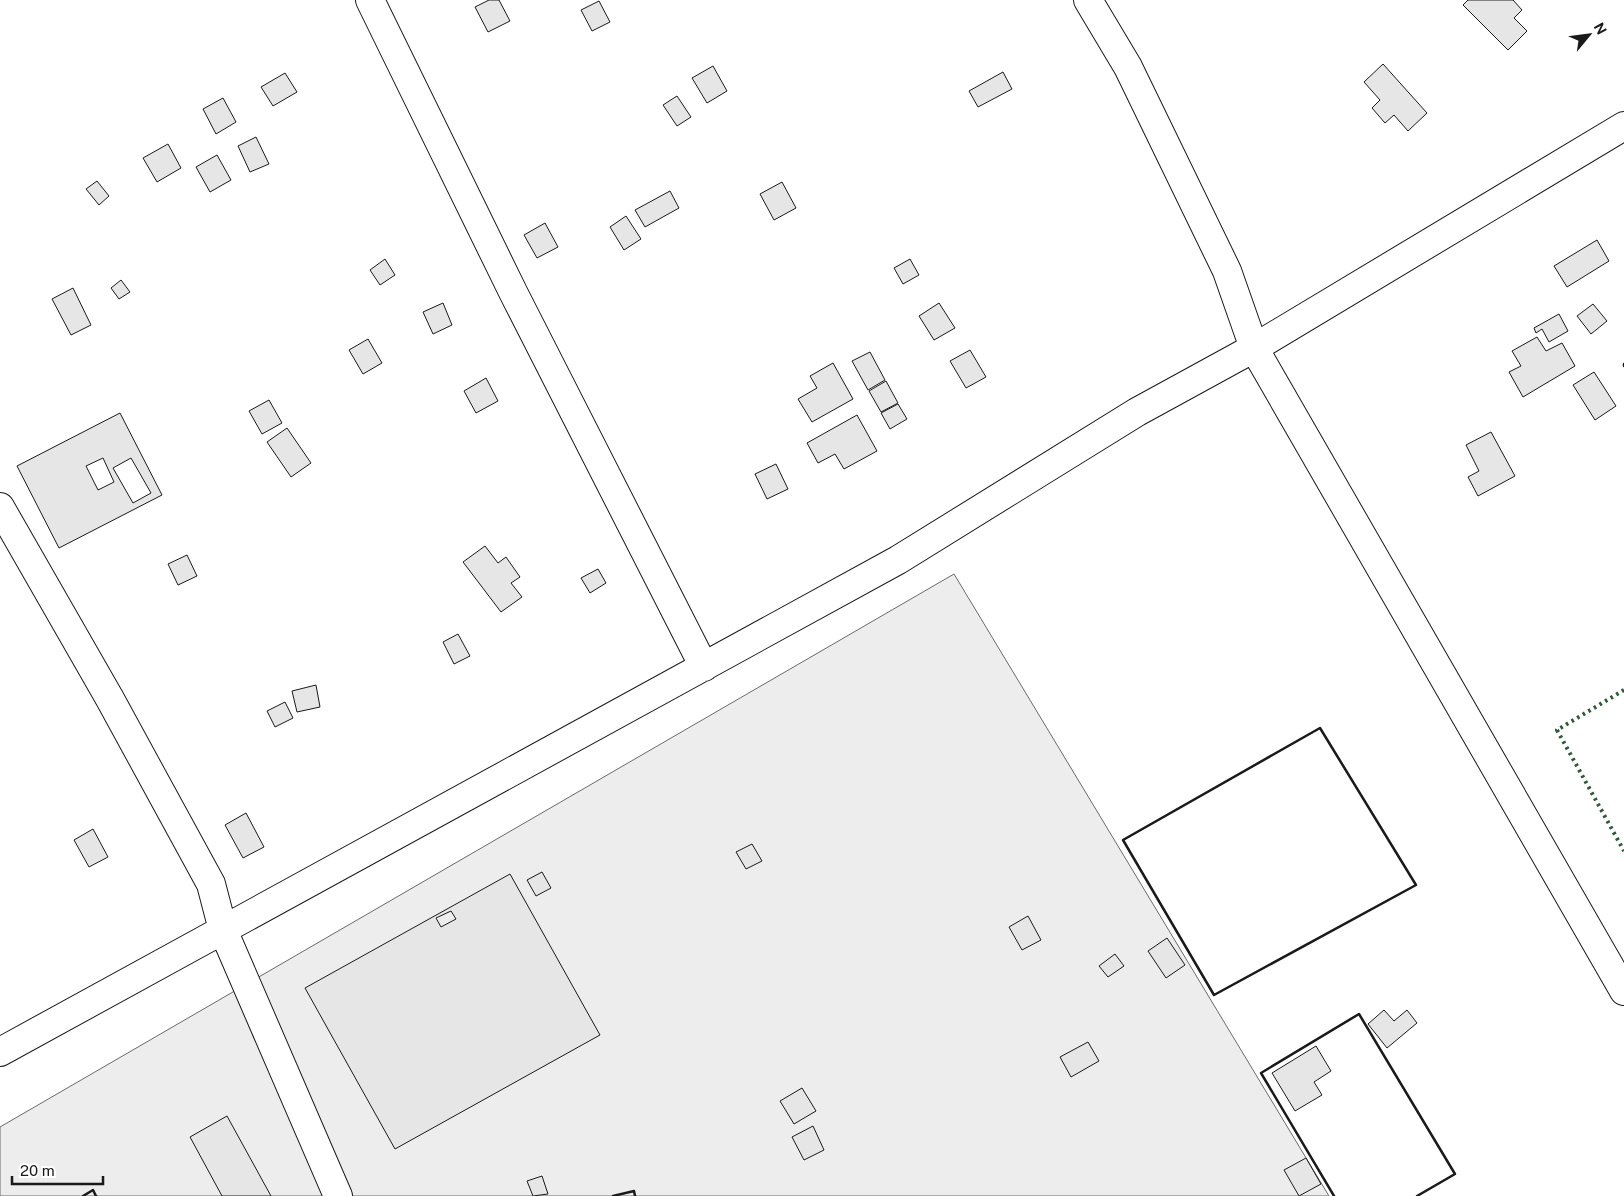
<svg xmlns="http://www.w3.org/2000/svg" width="1624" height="1196" viewBox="0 0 1624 1196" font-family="'Public Sans',sans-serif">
	<rect width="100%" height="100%" fill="#fff"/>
	<path fill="#ededed" stroke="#6a6a6a" d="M 954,574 L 1329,1196 L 0,1196 L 0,1127 Z"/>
	<path fill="#e6e6e6" stroke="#1a1a1a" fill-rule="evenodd" d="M 489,0 L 499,0 L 510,21 L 488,32 L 475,7 Z
		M 1468,0 L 1513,0 L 1522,10 L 1514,18 L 1527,31 L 1508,50 L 1463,5 Z
		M 599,1 L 610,22 L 592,31 L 581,10 Z
		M 1383,64 L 1427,113 L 1408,131 L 1394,115 L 1385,123 L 1372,108 L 1380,100 L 1364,82 Z
		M 713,66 L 727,91 L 707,103 L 692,78 Z
		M 1003,72 L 1012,89 L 978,107 L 969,91 Z
		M 285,73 L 297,92 L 273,106 L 261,87 Z
		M 677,96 L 691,117 L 677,126 L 663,105 Z
		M 223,98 L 236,122 L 216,134 L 203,109 Z
		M 256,137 L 269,164 L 250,172 L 238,146 Z
		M 168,144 L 181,168 L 157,182 L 143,158 Z
		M 217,155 L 231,180 L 210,192 L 196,167 Z
		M 97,181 L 109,196 L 99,205 L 86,189 Z
		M 782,182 L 796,208 L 774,220 L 760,194 Z
		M 670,191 L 679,208 L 645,227 L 635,210 Z
		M 626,216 L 641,239 L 624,250 L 610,227 Z
		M 545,223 L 558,247 L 537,258 L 524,235 Z
		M 1597,240 L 1609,261 L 1567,287 L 1554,266 Z
		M 385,259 L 395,275 L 380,285 L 370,270 Z
		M 910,259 L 919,275 L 903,284 L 894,268 Z
		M 121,280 L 130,292 L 119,299 L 111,288 Z
		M 73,288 L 91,325 L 71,335 L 52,299 Z
		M 443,303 L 452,325 L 433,334 L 423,312 Z
		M 939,303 L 955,328 L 934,340 L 919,316 Z
		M 1593,304 L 1607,321 L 1591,334 L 1577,316 Z
		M 1559,314 L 1568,331 L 1549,342 L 1542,329 L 1536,333 L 1534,328 Z
		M 1537,337 L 1546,351 L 1562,343 L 1575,366 L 1523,397 L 1509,372 L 1521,366 L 1512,351 Z
		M 368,339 L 382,363 L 363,374 L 349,350 Z
		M 970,350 L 986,377 L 966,388 L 950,361 Z
		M 870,352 L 885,380 L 868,390 L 852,361 Z
		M 833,363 L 853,399 L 812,422 L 798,399 L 817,388 L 810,376 Z
		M 1594,372 L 1616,406 L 1595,420 L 1573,385 Z
		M 486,378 L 498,401 L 476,413 L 464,391 Z
		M 886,381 L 898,403 L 881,412 L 869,391 Z
		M 269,400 L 282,423 L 262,434 L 249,411 Z
		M 898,404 L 907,419 L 890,429 L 881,413 Z
		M 120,413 L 162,495 L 59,548 L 17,466 ZM 103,458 L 114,482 L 98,490 L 86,466 ZM 131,458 L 151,493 L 133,503 L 113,468 Z
		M 857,415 L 877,451 L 844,469 L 835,454 L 818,463 L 807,443 Z
		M 287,428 L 311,463 L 291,477 L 267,442 Z
		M 1491,432 L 1515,476 L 1478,496 L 1468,477 L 1479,471 L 1466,445 Z
		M 776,464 L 788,489 L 767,499 L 755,474 Z
		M 485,546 L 498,563 L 506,557 L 520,577 L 511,583 L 522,597 L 501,612 L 463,562 Z
		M 187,555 L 197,576 L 178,585 L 168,564 Z
		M 598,569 L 606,583 L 590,593 L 581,578 Z
		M 458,634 L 470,656 L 454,664 L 443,642 Z
		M 316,685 L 320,707 L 297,712 L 292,691 Z
		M 285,702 L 293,718 L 275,727 L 267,711 Z
		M 246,813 L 264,847 L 243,858 L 225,825 Z
		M 93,829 L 108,857 L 89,867 L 74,840 Z
		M 752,844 L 762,861 L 746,869 L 736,852 Z
		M 542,872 L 551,888 L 536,896 L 527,880 Z
		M 510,874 L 600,1035 L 395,1149 L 305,988 ZM 451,911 L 456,919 L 441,927 L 436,918 Z
		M 1028,916 L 1041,940 L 1022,950 L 1009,927 Z
		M 1167,938 L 1185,965 L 1166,978 L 1148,951 Z
		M 1115,954 L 1124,966 L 1108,977 L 1099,966 Z
		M 1384,1010 L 1394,1021 L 1407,1010 L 1417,1023 L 1387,1048 L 1368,1024 Z
		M 1088,1042 L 1099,1061 L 1071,1077 L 1060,1057 Z
		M 1316,1046 L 1331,1071 L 1314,1082 L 1322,1095 L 1295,1111 L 1272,1073 Z
		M 802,1088 L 816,1111 L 794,1124 L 780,1101 Z
		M 227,1116 L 271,1196 L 222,1196 L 190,1137 Z
		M 813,1126 L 824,1150 L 804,1160 L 792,1137 Z
		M 1306,1158 L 1321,1184 L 1299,1196 L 1284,1170 Z
		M 542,1176 L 548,1194 L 533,1196 L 527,1181 Z"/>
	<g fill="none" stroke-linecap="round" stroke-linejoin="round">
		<g stroke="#1a1a1a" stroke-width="30">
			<path id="minor" d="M 370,0 L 513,292 L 704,667
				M 1088,0 L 1128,67 L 1227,271 L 1254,348 L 1624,991
				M 0,507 L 110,699 L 211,884 L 223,930 L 338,1196
				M 0,1052 L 898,560 L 1137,412 L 1254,348 L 1624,126"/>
		</g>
		<use href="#minor" stroke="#fff" stroke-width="28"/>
		<path stroke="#2b5a34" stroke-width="4" stroke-dasharray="2.5 4" stroke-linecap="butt" d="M 1624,690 L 1557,730 L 1624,851"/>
		<path stroke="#1a1a1a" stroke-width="2.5" d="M 1624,364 L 1624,366
			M 1320,728 L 1416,885 L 1214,995 L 1123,840 Z
			M 83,1196 L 93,1190 L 96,1196
			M 613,1196 L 634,1191 L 635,1196
			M 1334,1196 L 1261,1073 L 1359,1014 L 1455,1174 L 1417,1196"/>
	</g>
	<g transform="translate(1589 35) rotate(61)" stroke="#ffffff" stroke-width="4" paint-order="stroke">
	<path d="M0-4L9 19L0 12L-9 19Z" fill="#1a1a1a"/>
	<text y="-8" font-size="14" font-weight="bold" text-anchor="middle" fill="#1a1a1a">N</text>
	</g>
	<path d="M12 1176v8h91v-8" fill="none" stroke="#1a1a1a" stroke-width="2.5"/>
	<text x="20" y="1176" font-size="15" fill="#1a1a1a" stroke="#ffffff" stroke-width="4" paint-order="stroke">20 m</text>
</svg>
